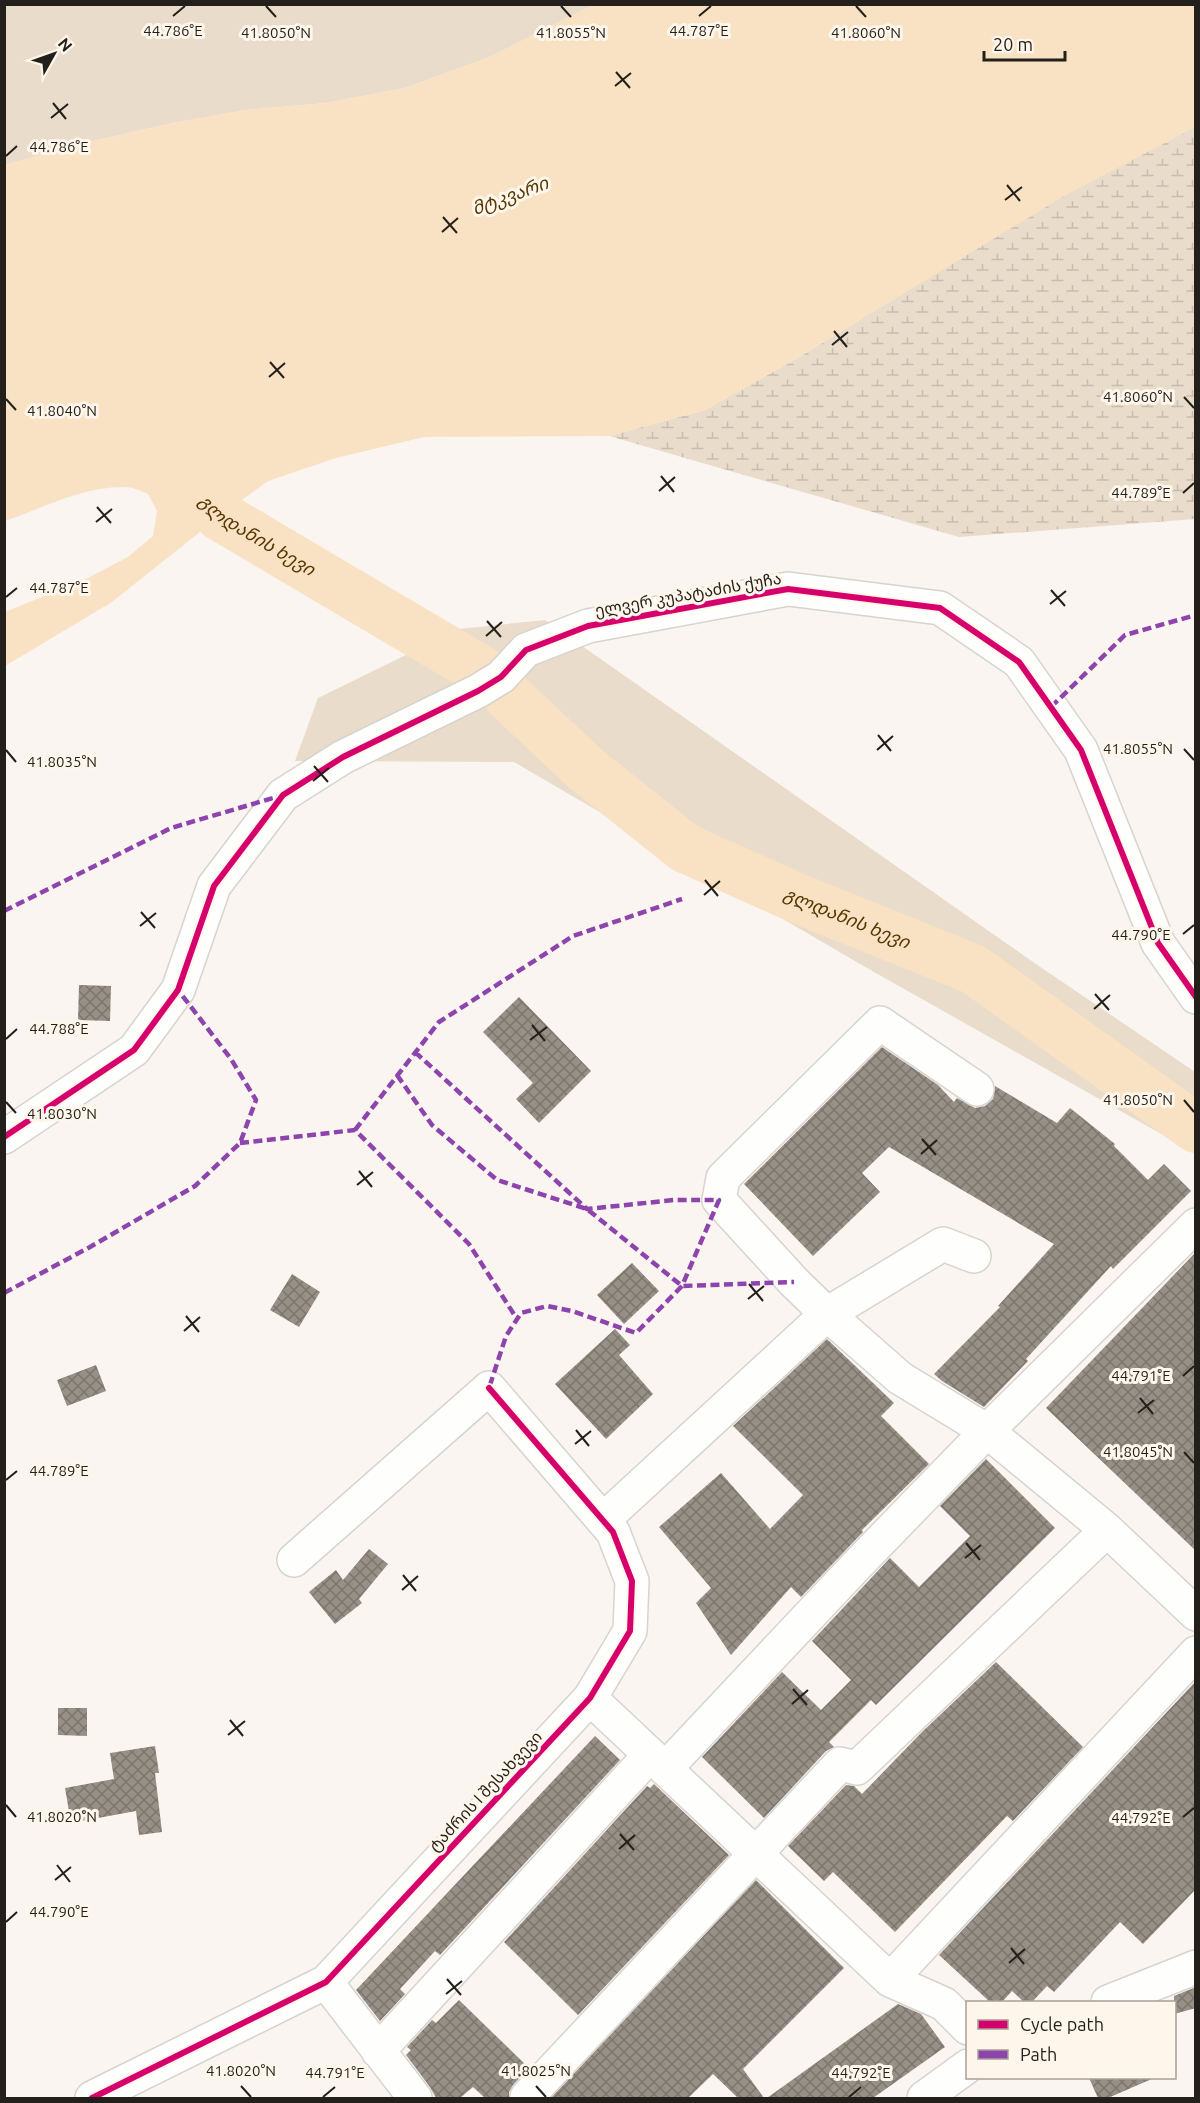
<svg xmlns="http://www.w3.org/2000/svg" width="1200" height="2103" viewBox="0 0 1200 2103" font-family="Ubuntu,'Noto Sans Georgian',sans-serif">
	<defs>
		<pattern id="wetland-marsh" width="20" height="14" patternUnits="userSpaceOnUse" patternTransform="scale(1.5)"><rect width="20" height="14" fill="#e9dccb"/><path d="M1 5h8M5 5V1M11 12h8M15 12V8" fill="none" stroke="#c8bcae"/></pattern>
		<pattern id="building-cross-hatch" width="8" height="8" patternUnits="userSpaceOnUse" patternTransform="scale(1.5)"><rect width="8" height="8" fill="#989086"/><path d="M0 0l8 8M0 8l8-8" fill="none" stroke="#7c756d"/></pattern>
	</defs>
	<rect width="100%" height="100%" fill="#faf5f0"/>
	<path fill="#e9dccb" d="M 5,5 L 593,5 L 490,57 L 405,88 L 326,103 L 246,110 L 173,123 L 84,143 L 5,165 Z
		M 545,620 L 1036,964 L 1195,1072 L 1195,1153 L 867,968 L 514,762 L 295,761 L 318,698 L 459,629 Z"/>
	<path fill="url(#wetland-marsh)" d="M 1195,127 L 1195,519 L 959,537 L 609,436 L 705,410 L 796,359 L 1064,195 Z"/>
	<path fill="#f9e1c3" d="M 593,5 L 1195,5 L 1195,127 L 1064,196 L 796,359 L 705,410 L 609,436 L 424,437 L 336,458 L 268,481 L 220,516 L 112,602 L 5,666 L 5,612 L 86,579 L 128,557 L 153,536 L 157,511 L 148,494 C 141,491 133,487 126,487 C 83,486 43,508 5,521 L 5,165 L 84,143 L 173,123 L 246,110 L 326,103 L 405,88 L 490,57 Z"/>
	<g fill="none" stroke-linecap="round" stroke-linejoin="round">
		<g stroke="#f9e1c3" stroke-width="50">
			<path id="s1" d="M 172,467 L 220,516 L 482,671"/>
			<path id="s2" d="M 508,696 L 587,770 L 685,848 L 799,899 L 973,969 L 1196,1128"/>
		</g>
	</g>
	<path fill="url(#building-cross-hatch)" d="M 79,985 L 111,986 L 110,1021 L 78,1020 Z
		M 519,997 L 591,1071 L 539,1123 L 516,1099 L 533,1083 L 483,1032 Z
		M 882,1047 L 938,1085 L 954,1102 L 957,1098 L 975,1108 L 985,1106 L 993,1099 L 995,1086 L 1057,1123 L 1070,1108 L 1115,1144 L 1114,1146 L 1148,1180 L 1164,1164 L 1191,1191 L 1113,1269 L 1111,1266 L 1026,1359 L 1028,1361 L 984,1407 L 942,1381 L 934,1374 L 1000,1307 L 998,1306 L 1054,1244 L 889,1147 L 862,1173 L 880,1192 L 813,1256 L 744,1184 Z
		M 1196,1252 L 1196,1551 L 1046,1408 Z
		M 632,1263 L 659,1291 L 624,1324 L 597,1295 Z
		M 292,1274 L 320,1292 L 299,1327 L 270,1310 Z
		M 615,1329 L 630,1345 L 619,1355 L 653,1394 L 606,1439 L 555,1384 Z
		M 827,1339 L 894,1403 L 881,1416 L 929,1464 L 862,1530 L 863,1532 L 801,1597 L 791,1587 L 731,1655 L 696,1603 L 711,1588 L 659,1527 L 721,1473 L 770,1529 L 803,1495 L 733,1426 Z
		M 96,1365 L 106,1391 L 67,1406 L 57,1380 Z
		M 986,1459 L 1055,1528 L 876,1705 L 871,1700 L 829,1742 L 834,1747 L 826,1751 L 764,1818 L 702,1757 L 782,1672 L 821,1710 L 851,1680 L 812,1641 L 890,1558 L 919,1587 L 970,1536 L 940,1506 Z
		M 369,1549 L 388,1564 L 359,1599 L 362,1603 L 335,1624 L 309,1592 L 336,1570 L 343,1580 Z
		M 996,1662 L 1083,1747 L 1013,1821 L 1007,1816 L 895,1932 L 833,1872 L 824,1881 L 788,1846 L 846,1785 L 854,1786 L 862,1794 L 922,1732 Z
		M 1196,1681 L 1196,1889 L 1143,1944 L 1120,1922 L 1054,1992 L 1047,1986 L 1032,2002 L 1024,2002 L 1012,1991 L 1002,2002 L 990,2002 L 939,1955 Z
		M 58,1708 L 87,1708 L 87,1736 L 58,1735 Z
		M 595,1736 L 620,1760 L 440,1955 L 435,1951 L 400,1989 L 405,1994 L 380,2021 L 356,1990 Z
		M 155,1746 L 159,1773 L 155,1773 L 162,1832 L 139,1835 L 136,1811 L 71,1823 L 65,1788 L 114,1779 L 110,1753 Z
		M 654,1784 L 729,1855 L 578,2015 L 504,1942 L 647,1786 L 650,1788 Z
		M 756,1880 L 844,1968 L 743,2069 L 764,2098 L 738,2098 L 713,2074 L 688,2098 L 551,2098 Z
		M 1196,1987 L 1196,2008 L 1174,2014 L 1174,1996 Z
		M 459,2000 L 529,2068 L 513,2085 L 509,2092 L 509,2098 L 485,2098 L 473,2087 L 460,2098 L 436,2098 L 430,2087 L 406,2055 L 411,2050 L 407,2047 L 432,2020 L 436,2023 Z
		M 898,2004 L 921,2014 L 945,2047 L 873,2098 L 767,2098 Z
		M 1089,2078 L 1154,2078 L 1108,2098 L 1098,2098 Z"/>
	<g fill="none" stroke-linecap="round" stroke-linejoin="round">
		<g stroke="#d7d3cf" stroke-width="36">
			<path id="minor" d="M 977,1089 L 880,1023 L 723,1178 L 719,1200 L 794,1282 L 827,1314 L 900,1378 L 987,1431 L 1107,1530 L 1196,1614
				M 4,1137 L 134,1050 L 178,990 L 214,886 L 283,795 L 343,757 L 478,691 L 501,677 L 526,650 L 588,626 L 788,589 L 940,608 L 1019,662 L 1081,750 L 1158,943 L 1196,997
				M 603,1520 L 827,1314 L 943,1244 L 974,1256
				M 590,1698 L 890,1980 L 944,2004 L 968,2028
				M 665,1769 L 857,1565 L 987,1431 L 1196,1225
				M 890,1980 L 1196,1653
				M 326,1982 L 415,2098
				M 1108,2002 L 1196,1967
				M 378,2051 L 650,1755
				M 527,2097 L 840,1764 L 857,1768 L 1107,1530
				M 92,2098 L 326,1982 L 590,1698 L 630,1631 L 632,1581 L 613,1532 L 489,1388 L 294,1560
				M 924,2098 L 968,2066"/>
		</g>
		<use href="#minor" stroke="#fefefd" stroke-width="33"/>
		<path stroke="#8e44ad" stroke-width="4.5" stroke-dasharray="9 4.5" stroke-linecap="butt" d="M 1051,707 L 1125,635 L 1196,615
			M 4,911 L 171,828 L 280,796
			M 415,1052 L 587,1209 L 674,1200 L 719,1200 L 682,1286 L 636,1333 L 572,1311 L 547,1306 L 521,1313 L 506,1336 L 489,1388
			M 397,1075 L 432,1125 L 497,1180 L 587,1209 L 682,1286 L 794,1282
			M 355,1130 L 439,1022 L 573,936 L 682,899
			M 240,1143 L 355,1130 L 469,1244 L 517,1319
			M 4,1293 L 90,1247 L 195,1186 L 240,1143 L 256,1100 L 231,1059 L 178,990"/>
		<g stroke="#fff6eb" stroke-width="10">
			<path id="cycleway" d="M 4,1137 L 134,1050 L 178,990 L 214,886 L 283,795 L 343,757 L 478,691 L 501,677 L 526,650 L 588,626 L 788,589 L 940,608 L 1019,662 L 1081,750 L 1158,943 L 1196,997
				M 92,2098 L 326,1982 L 590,1698 L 630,1631 L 632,1581 L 613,1532 L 489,1388"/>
		</g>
		<use href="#cycleway" stroke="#d6006c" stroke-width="6"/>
	</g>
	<path fill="none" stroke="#231f1a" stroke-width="2" d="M 266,6 L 276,17M 561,6 L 571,17M 856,6 L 866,17M 173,16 L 185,6M 699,16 L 711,6M 616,72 L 630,88M 615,86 L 631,73M 53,103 L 66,119M 51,118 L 68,104M 6,156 L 17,146M 1007,185 L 1020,201M 1005,200 L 1022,187M 443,217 L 457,233M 442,232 L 458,218M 834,331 L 847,347M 832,345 L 848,332M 270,362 L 284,378M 269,377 L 285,363M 1184,397 L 1194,408M 6,399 L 16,410M 661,476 L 674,492M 659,491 L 675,477M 1183,493 L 1194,483M 97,507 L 111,523M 96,522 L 112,509M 1051,590 L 1065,606M 6,597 L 17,588M 1050,604 L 1066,591M 487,621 L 501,637M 486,636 L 502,622M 878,735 L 891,751M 1184,749 L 1194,760M 6,750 L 16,762M 877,750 L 893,736M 314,766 L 328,782M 313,781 L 329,768M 705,880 L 718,896M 704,895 L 720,881M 141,912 L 155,928M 140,926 L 156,913M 1183,934 L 1194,925M 1095,994 L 1109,1010M 1094,1009 L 1110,995M 532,1025 L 545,1041M 6,1039 L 17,1029M 530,1040 L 547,1027M 1184,1100 L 1194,1112M 6,1102 L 16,1113M 922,1139 L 936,1155M 921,1154 L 937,1140M 359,1171 L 372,1187M 357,1185 L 373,1172M 749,1284 L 763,1301M 748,1299 L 764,1286M 186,1316 L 199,1332M 184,1331 L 200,1317M 1183,1376 L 1194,1366M 1140,1398 L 1153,1414M 1138,1413 L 1154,1400M 576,1430 L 589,1446M 575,1444 L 591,1431M 1184,1452 L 1194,1463M 6,1480 L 17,1471M 966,1543 L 980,1560M 965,1558 L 981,1545M 403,1575 L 416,1591M 402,1590 L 418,1576M 793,1689 L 807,1705M 792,1704 L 808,1690M 230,1720 L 243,1736M 228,1735 L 245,1721M 6,1805 L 16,1817M 1183,1817 L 1194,1808M 620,1834 L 634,1850M 619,1849 L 635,1835M 57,1865 L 70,1882M 55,1880 L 71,1867M 6,1922 L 17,1912M 1011,1948 L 1024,1964M 1009,1963 L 1025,1949M 447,1979 L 461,1995M 446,1994 L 462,1981M 241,2086 L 251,2097M 536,2086 L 546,2097M 323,2097 L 335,2087M 849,2097 L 861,2087"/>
	<g text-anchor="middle" stroke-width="6" stroke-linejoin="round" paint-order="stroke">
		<g font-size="16" fill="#231f1a" stroke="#fff6eb">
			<text transform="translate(688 594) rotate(-10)" y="6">ელვერ კუპატაძის ქუჩა</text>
			<text transform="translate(485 1791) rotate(-47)" y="6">ტაძრის I შესახვევი</text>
		</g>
		<g font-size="18" font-style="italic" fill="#553702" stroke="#fff6eb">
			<text transform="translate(510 196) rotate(-20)" y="6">მტკვარი</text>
			<text dy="6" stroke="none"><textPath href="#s1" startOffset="110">გლდანის ხევი</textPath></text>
			<text dy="6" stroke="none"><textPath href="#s2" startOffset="410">გლდანის ხევი</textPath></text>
		</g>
	</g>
	<g font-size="15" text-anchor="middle" fill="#231f1a" stroke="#fff6eb" stroke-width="6" stroke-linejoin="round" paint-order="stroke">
		<text x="699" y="36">44.787°E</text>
		<text x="173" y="36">44.786°E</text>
		<text x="276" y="38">41.8050°N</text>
		<text x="571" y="38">41.8055°N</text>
		<text x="866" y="38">41.8060°N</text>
		<text x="59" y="152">44.786°E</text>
		<text x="1138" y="402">41.8060°N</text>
		<text x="62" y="416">41.8040°N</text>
		<text x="1141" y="498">44.789°E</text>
		<text x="59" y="593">44.787°E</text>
		<text x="1138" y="754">41.8055°N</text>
		<text x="62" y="767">41.8035°N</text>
		<text x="1141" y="940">44.790°E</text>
		<text x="59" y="1034">44.788°E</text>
		<text x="1138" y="1105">41.8050°N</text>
		<text x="62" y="1119">41.8030°N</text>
		<text x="1141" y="1381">44.791°E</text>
		<text x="1138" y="1457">41.8045°N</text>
		<text x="59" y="1476">44.789°E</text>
		<text x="62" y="1822">41.8020°N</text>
		<text x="1141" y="1823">44.792°E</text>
		<text x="59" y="1917">44.790°E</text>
		<text x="241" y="2076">41.8020°N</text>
		<text x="536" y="2076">41.8025°N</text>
		<text x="335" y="2078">44.791°E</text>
		<text x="861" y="2078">44.792°E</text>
	</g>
	<rect width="1200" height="2103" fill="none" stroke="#231f1a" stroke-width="12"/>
	<rect x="966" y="2001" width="210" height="78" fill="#fff6eb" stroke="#a7a097" stroke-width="1.5"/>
	<rect x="978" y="2020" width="30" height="9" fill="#d6006c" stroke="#a7a097" stroke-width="1.5"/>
	<text x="1020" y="2031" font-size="18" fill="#231f1a">Cycle path</text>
	<rect x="978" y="2050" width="30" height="9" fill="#8e44ad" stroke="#a7a097" stroke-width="1.5"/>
	<text x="1020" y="2061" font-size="18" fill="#231f1a">Path</text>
	<g transform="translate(54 54) rotate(50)" stroke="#fff6eb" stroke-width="4.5" paint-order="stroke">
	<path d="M0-4.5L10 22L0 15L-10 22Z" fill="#231f1a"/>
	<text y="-9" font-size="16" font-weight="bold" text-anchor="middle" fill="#231f1a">N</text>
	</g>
	<path d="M984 51v9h81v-9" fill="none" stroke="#231f1a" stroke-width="3"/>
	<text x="993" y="51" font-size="18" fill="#231f1a" stroke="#fff6eb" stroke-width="4.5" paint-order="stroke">20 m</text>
</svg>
